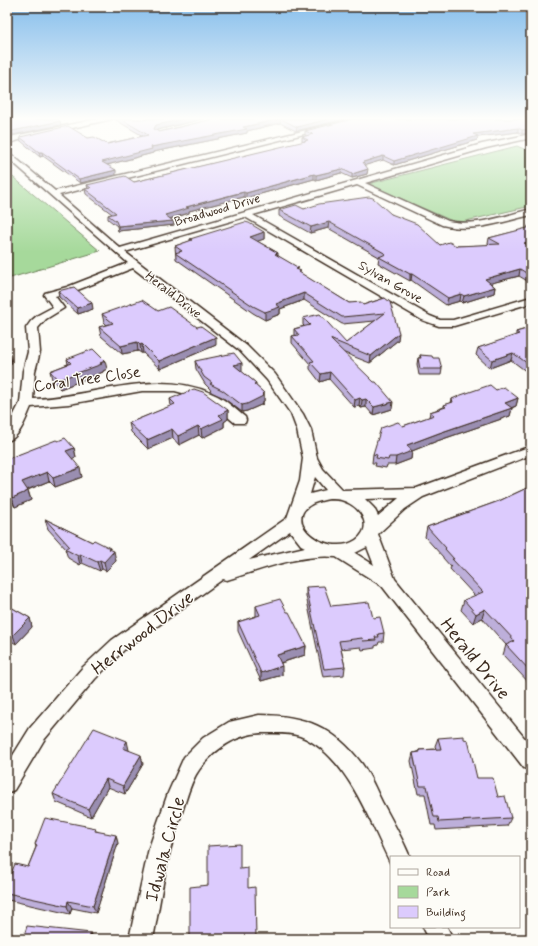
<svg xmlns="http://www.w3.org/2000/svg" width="538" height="946" viewBox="0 0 538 946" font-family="Mynerve,sans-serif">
	<rect width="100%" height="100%" fill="#fdfcf7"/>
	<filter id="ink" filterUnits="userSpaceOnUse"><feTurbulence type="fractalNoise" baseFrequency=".025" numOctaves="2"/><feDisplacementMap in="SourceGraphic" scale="8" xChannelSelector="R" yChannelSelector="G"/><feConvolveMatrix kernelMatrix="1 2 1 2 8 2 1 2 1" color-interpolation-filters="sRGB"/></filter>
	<g filter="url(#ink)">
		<path fill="#a6d99b" stroke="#70825c" d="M 517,146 L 531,152 L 531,206 L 457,223 L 368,184 Z
			M 7,172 L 100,251 L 7,279 Z"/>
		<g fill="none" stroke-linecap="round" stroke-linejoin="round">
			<g stroke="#3b2a1e" stroke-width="3">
				<path id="minor" d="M 98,119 L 112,119 L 19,140 L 7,144 L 7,139 L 14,136 Z
					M 352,119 L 364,119 L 59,195 L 120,248 L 482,144 L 531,134 L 531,138 L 486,148 L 365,183 L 448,221 C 476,227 504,216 531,209 L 531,215 C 501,222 473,233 442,225 L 357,185 L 253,215 L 430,316 L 440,320 L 453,320 L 531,297 L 531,303 L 454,326 L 439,326 L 422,320 L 245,217 L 125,252 L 247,346 L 275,374 L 303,414 L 311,430 L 317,458 L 323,469 L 343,490 L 417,488 L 531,446 L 531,455 L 423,497 L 405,509 L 378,534 L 395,579 L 531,746 L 531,770 L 524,768 L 382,586 L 336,557 C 303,553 259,570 227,580 L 223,579 L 124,650 L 95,679 L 44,740 L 14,790 L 7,793 L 7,765 L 30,728 L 83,667 L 112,640 L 287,518 L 300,481 L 303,458 L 297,430 L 291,414 L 267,380 L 239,350 L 133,268 L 75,291 L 55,296 L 64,308 L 46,319 L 38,328 L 40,352 L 35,371 L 33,399 C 92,398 155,367 213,394 C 225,399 235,409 245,417 L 246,420 L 245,423 L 235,423 L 216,407 L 204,399 L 175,391 L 142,391 L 69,404 L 31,407 C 26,418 20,438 7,441 L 7,428 L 20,403 L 23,371 L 28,352 L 26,328 L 31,321 L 38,315 L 53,307 L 44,295 L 45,293 L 67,287 L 128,263 L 7,157 L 7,151 L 55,191 ZM 315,477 L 326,490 L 310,494 ZM 399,498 L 378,516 L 374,508 L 365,499 ZM 329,499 C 334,499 339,499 344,501 C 361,507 374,527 356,540 C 327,559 278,520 314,503 C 319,501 324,500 329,499 ZM 290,531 L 301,545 L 305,547 L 249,560 ZM 367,547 L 374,565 L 355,553 Z
					M 259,715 C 305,715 334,727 362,764 C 370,775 376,790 382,802 C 392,820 402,838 410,857 L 391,857 L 391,864 C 370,823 347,754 300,736 C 289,732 276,733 264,733 C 238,733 214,749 199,770 C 191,781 187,797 183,809 C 179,822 175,834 171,847 C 163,877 159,909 153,939 L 129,939 L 149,848 L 168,793 L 184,757 L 203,738 L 229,722 Z
					M 423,927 L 447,927 L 453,939 L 429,939 Z"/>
			</g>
			<use href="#minor" fill="#fdfcf7" fill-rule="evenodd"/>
		</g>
		<path fill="#bdafda" stroke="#3b2a1e" d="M 114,119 L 142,119 L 143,120 L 147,119 L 203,119 L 157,130 L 156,130 L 159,132 L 213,119 L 345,119 L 296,131 L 280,123 L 247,131 L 247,133 L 153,152 L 153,153 L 107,165 L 116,175 L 80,183 L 50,161 L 43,156 L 40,157 L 21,141 L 20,137 L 88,138 L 107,144 L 143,136 Z
			M 531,119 L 522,134 L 518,132 L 478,137 L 477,140 L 394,165 L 383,160 L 365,165 L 367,174 L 352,178 L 341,173 L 316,180 L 314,179 L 246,198 L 244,197 L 235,199 L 189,211 L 189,213 L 171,219 L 174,225 L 118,231 L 117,226 L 108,219 L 108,215 L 112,214 L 86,194 L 85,189 L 88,189 L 87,185 L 134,182 L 304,142 L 302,141 L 302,137 L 307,136 L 305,135 L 305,131 Z
			M 60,121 L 61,125 L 13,135 L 7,130 L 7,122 Z
			M 304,209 L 391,214 L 440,245 L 457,246 L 490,245 L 488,244 L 489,238 L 528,228 L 528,226 L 531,225 L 529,246 L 531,247 L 531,282 L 529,282 L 519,276 L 491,283 L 495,287 L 494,293 L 462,303 L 460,301 L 446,305 L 411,280 L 410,281 L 378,263 L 379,257 L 328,228 L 310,233 L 279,216 L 279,210 Z
			M 264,232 L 264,239 L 257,241 L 278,253 L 278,256 L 298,270 L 301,274 L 349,303 L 363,305 L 385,298 L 398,340 L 370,363 L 342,352 L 392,409 L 373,415 L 366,407 L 361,408 L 359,406 L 354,407 L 329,379 L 320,382 L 310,369 L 310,364 L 292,343 L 292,336 L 294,336 L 294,329 L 304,326 L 303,325 L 303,318 L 346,343 L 375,321 L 342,324 L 304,300 L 280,309 L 280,314 L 265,320 L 253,313 L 176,259 L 175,246 L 190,241 L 190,239 Z
			M 58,291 L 93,309 L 78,314 L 59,297 Z
			M 158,311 L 216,345 L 160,369 L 143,353 L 141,353 L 138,351 L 122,354 L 101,336 L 99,327 L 107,325 L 104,322 L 102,314 Z
			M 531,325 L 531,375 L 511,360 L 490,368 L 476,355 L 478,348 L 516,336 L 516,332 L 526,329 L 527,326 Z
			M 420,355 L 433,358 L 442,369 L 441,375 L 419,375 L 417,364 L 418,358 L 420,358 Z
			M 67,359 L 107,369 L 103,371 L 103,372 L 60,389 L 52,379 L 50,371 L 68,364 Z
			M 195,361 L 242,371 L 241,371 L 256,383 L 256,386 L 264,393 L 264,401 L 263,402 L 263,404 L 247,411 L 242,412 L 222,397 L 211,392 L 210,389 L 205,384 L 196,369 Z
			M 496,390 L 518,398 L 516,406 L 512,408 L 510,416 L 437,441 L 412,451 L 411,459 L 395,465 L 387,465 L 386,468 L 375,466 L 376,463 L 372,463 L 373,454 L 403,426 L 429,417 L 430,412 L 444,407 L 444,405 L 451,403 L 452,399 Z
			M 170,399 L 228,410 L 228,419 L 224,422 L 224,427 L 202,438 L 199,435 L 179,445 L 173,438 L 148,449 L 131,432 L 129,423 L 171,406 Z
			M 58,441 L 74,448 L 76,457 L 72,458 L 82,477 L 55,487 L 49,481 L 28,490 L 31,500 L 15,507 L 8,497 L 7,497 L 7,459 Z
			M 531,486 L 531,685 L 503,655 L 506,645 L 482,618 L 473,623 L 461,610 L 464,600 L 475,596 L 450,569 L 451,567 L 443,558 L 443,557 L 425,537 L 427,527 L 499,501 Z
			M 45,519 L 92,542 L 111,550 L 116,561 L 106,571 L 102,569 L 100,571 L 82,563 L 80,565 L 68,558 L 65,549 L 66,549 L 48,529 Z
			M 306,587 L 331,606 L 373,618 L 384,633 L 383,642 L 379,642 L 378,645 L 375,646 L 375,648 L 362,650 L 361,647 L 341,649 L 345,667 L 344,675 L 323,677 L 306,596 Z
			M 7,605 L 30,618 L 32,627 L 16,644 L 7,638 Z
			M 256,606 L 287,612 L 306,646 L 305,655 L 281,663 L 282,675 L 261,681 L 238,631 L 238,622 L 256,616 Z
			M 438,738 L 477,778 L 498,797 L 511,818 L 507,826 L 436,830 L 435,825 L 431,825 L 425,794 L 418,794 L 411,761 L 413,753 L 418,752 L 419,750 L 436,749 L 435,746 Z
			M 129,750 L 143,764 L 125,794 L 108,787 L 91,817 L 56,802 L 53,794 Z
			M 97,831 L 118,843 L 96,913 L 72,908 L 70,914 L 8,900 L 7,899 L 7,883 L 28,867 L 36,847 L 35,844 Z"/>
		<path fill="#9a8eb1" stroke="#3b2a1e" d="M 184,119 L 203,119 L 157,130 L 155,133 L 154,129 L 156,125 Z
			M 281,119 L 280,123 L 247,131 L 247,133 L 153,152 L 153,153 L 103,166 L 102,162 L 151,147 Z
			M 328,119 L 345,119 L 296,131 L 297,127 Z
			M 60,121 L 61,125 L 13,135 L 12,131 Z
			M 518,128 L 518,132 L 478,137 L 477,140 L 394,165 L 394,161 L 473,134 Z
			M 531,129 L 531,133 L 522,134 L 522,130 Z
			M 39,152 L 42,152 L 43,156 L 40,157 Z
			M 383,156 L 383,160 L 363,166 L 363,162 Z
			M 342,169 L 341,173 L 316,180 L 316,175 Z
			M 368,169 L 367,174 L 352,178 L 352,174 Z
			M 116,170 L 116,175 L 80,183 L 79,179 Z
			M 314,174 L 314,179 L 246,198 L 246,193 Z
			M 244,192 L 244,197 L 189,211 L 189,213 L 166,220 L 165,215 L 186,207 Z
			M 173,221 L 174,225 L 118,231 L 118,226 Z
			M 329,222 L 328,228 L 310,233 L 311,227 Z
			M 264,232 L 264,239 L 250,244 L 250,237 Z
			M 529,240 L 531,240 L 531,246 L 529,246 L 524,243 Z
			M 520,269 L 519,276 L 484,285 L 485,279 Z
			M 410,274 L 412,274 L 411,280 L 410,281 Z
			M 531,276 L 531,282 L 529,282 Z
			M 495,287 L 494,293 L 462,303 L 464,296 Z
			M 304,293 L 304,300 L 280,309 L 280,314 L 265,320 L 265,312 L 276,304 Z
			M 461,294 L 460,301 L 446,305 L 448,298 Z
			M 92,303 L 93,309 L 78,314 L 77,308 Z
			M 399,333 L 398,340 L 370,363 L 371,356 Z
			M 216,337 L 216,345 L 160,369 L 159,361 Z
			M 137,342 L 138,351 L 122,354 L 121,346 Z
			M 142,344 L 143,353 L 141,353 L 140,345 Z
			M 513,353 L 511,360 L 490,368 L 492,360 Z
			M 10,354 L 12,363 L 7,364 L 7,355 Z
			M 105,361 L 107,369 L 103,371 L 103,372 L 60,389 L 58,380 Z
			M 242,363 L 242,371 L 234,373 L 234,365 Z
			M 330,372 L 329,379 L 320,382 L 321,374 Z
			M 264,393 L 264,401 L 263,402 L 263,404 L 247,411 L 242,412 L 242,405 Z
			M 360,398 L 359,406 L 354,407 L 355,400 Z
			M 518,398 L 516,406 L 503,411 L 505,403 Z
			M 366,399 L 366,407 L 361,408 L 362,400 Z
			M 393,402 L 392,409 L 373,415 L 374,407 Z
			M 512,408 L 510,416 L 437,441 L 412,451 L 411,459 L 395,465 L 396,457 L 407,445 L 439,433 Z
			M 228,410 L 228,419 L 224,422 L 224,427 L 202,438 L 201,429 L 219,415 Z
			M 198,426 L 199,435 L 179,445 L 178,436 Z
			M 172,429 L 173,438 L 148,449 L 147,440 Z
			M 74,448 L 76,457 L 69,460 L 66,451 Z
			M 80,468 L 82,477 L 55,487 L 53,478 Z
			M 47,472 L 49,481 L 24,491 L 22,482 Z
			M 28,491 L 31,500 L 15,507 L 12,498 Z
			M 110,548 L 112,554 L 114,551 L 116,561 L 106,571 L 104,562 L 109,549 Z
			M 80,554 L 82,563 L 80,565 L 78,556 Z
			M 100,560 L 102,569 L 100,571 L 97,562 Z
			M 485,609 L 482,618 L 473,623 L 476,614 Z
			M 30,618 L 32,627 L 16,644 L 13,635 Z
			M 306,646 L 305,655 L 277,664 L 277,655 Z
			M 282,666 L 282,675 L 261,681 L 261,673 Z
			M 127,741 L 129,750 L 125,757 L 123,748 Z
			M 141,755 L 143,764 L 125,794 L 123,786 Z
			M 106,779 L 108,787 L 91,817 L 88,809 Z
			M 116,835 L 118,843 L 96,913 L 93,906 Z
			M 68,901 L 72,908 L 70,914 L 67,906 Z
			M 91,933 L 94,939 L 90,939 Z"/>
		<path fill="#dccbfd" stroke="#3b2a1e" d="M 18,119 L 57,119 L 60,121 L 12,131 L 7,127 L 7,122 Z
			M 121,119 L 142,119 L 143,120 L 147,119 L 184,119 L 156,125 L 154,129 L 159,132 L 213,119 L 280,119 L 243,127 L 247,129 L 151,147 L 152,149 L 102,162 L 116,170 L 79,179 L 49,157 L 42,152 L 39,152 L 20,137 L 68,126 L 88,138 L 94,137 L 107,144 L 148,135 Z
			M 281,119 L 328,119 L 297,127 Z
			M 353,119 L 531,119 L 531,129 L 522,130 L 518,128 L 473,134 L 478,136 L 394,161 L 383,156 L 363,162 L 368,169 L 352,174 L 342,169 L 316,175 L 314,174 L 246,193 L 244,192 L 235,194 L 186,207 L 189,208 L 165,215 L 173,221 L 118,226 L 116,221 L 108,215 L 116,213 L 85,189 L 91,188 L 87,185 L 125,176 L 134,182 L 305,141 L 304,141 L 308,140 L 302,137 L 313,134 L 305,131 Z
			M 369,197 L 373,198 L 391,214 L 417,224 L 440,245 L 449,242 L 457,246 L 500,244 L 489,238 L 531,227 L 528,226 L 531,225 L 531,240 L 529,240 L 530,241 L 524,243 L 531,247 L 531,276 L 520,269 L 485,279 L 495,287 L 464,296 L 461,294 L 448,298 L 412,274 L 410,274 L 379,257 L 386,254 L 329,222 L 311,227 L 279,210 L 296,205 L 304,209 L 319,204 Z
			M 245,222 L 249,223 L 264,232 L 250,237 L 278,253 L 275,254 L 299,268 L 296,269 L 301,271 L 299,272 L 349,303 L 361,302 L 363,305 L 385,298 L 390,302 L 399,333 L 371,356 L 330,339 L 374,382 L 376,382 L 393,402 L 374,407 L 366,399 L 362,400 L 360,398 L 355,400 L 330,372 L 321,374 L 310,362 L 314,361 L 292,336 L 299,335 L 294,329 L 310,325 L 303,318 L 320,314 L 346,343 L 385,313 L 342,317 L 304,293 L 276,304 L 280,307 L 265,312 L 253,306 L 175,253 L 182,251 L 175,246 L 192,240 L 190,239 Z
			M 74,287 L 92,303 L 77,308 L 58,291 Z
			M 142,300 L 158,311 L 169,307 L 197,327 L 201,326 L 216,337 L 159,361 L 142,344 L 140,345 L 137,342 L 121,346 L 99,327 L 113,323 L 102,314 Z
			M 531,325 L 531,366 L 513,353 L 492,360 L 478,348 L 519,334 L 516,332 L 530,328 L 527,326 Z
			M 93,349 L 105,361 L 100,363 L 102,364 L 58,380 L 50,371 L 71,363 L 67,359 Z
			M 7,351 L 10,354 L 7,355 Z
			M 234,353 L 242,363 L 234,365 L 256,383 L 254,384 L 264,393 L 262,395 L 263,396 L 247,404 L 242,405 L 222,390 L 210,384 L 212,383 L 204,377 L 195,361 Z
			M 420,355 L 432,356 L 433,358 L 439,358 L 442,369 L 420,369 L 418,358 L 421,358 Z
			M 490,385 L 496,390 L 504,387 L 518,398 L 505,403 L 512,408 L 439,433 L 407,445 L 412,451 L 396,457 L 389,457 L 388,460 L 376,458 L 377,455 L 373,454 L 381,428 L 398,422 L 403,426 L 434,415 L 430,412 L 446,407 L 444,405 L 453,402 L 452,399 L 461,395 Z
			M 194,389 L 203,392 L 228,410 L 219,415 L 223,419 L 201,429 L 198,426 L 178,436 L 172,429 L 147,440 L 129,423 L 175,404 L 170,399 Z
			M 65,438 L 74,448 L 66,451 L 80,468 L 53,478 L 47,472 L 22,482 L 28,491 L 12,498 L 7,491 L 7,459 L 56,440 L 58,441 Z
			M 531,486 L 531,672 L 506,645 L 515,641 L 485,609 L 476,614 L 464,600 L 483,592 L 452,559 L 454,559 L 445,549 L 446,548 L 427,527 L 499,501 Z
			M 45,519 L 92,542 L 94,540 L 110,548 L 109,549 L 114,551 L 104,562 L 100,560 L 97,562 L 80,554 L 78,556 L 65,549 L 69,546 Z
			M 324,586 L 331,606 L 369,602 L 373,618 L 380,617 L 384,633 L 378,634 L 379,637 L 375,637 L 376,640 L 363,641 L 362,638 L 339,641 L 345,667 L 324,669 L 306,587 Z
			M 280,599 L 287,612 L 289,612 L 306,646 L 277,655 L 282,666 L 261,673 L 238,622 L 260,615 L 256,606 Z
			M 7,605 L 30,618 L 13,635 L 7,632 Z
			M 94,728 L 127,741 L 123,748 L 141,755 L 123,786 L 106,779 L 88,809 L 53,794 Z
			M 464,736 L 464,739 L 468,740 L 477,778 L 493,778 L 498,797 L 505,796 L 511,818 L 439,822 L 438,817 L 434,817 L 427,786 L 420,786 L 413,753 L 420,752 L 419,750 L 441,749 L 438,738 Z
			M 45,818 L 96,828 L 95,831 L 116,835 L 93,906 L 68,901 L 67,906 L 7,893 L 7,883 L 15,864 L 28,867 L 37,845 L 35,844 Z
			M 240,844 L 240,869 L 248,868 L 248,888 L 255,887 L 256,939 L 266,938 L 266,939 L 190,939 L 190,887 L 208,885 L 208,846 Z
			M 27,926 L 91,933 L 90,939 L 23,939 Z"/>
	</g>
	<linearGradient id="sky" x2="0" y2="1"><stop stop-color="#86beec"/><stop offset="0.47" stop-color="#fefefb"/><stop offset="1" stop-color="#fefefb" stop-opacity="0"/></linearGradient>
	<rect width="538" height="252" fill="url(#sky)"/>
	<g text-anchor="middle" stroke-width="3" stroke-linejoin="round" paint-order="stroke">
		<g font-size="13" fill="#3b2a1e" stroke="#fdfcf7">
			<text transform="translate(217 209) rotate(-16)" y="5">Broadwood Drive</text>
			<text transform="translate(391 281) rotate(30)" y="5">Sylvan Grove</text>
			<text transform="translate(174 294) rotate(38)" y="5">Herald Drive</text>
		</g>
		<g font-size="16" fill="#3b2a1e" stroke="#fdfcf7">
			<text transform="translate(87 378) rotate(-8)" y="6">Coral Tree Close</text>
		</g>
		<g font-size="19" fill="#3b2a1e" stroke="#fdfcf7">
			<text transform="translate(142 632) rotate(-38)" y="7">Herrwood Drive</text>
			<text transform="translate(476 658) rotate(51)" y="7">Herald Drive</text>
			<text transform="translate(164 849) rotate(-75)" y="7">Idwala Circle</text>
		</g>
	</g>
	<rect width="538" height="946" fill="none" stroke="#fdfcf7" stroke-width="24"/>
	<rect x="12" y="12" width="514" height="922" fill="none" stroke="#3b2a1e" stroke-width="1.5" filter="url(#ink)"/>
	<rect x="390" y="856" width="130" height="72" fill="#fdfcf7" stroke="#afa8a0"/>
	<rect x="398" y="869" width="20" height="6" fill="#fdfcf7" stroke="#afa8a0"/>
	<text x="426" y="876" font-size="12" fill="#3b2a1e">Road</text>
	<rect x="398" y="886" width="20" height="12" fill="#a6d99b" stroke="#afa8a0"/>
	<text x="426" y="896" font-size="12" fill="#3b2a1e">Park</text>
	<rect x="398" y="906" width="20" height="12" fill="#dccbfd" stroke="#afa8a0"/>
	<text x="426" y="916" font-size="12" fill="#3b2a1e">Building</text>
</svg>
